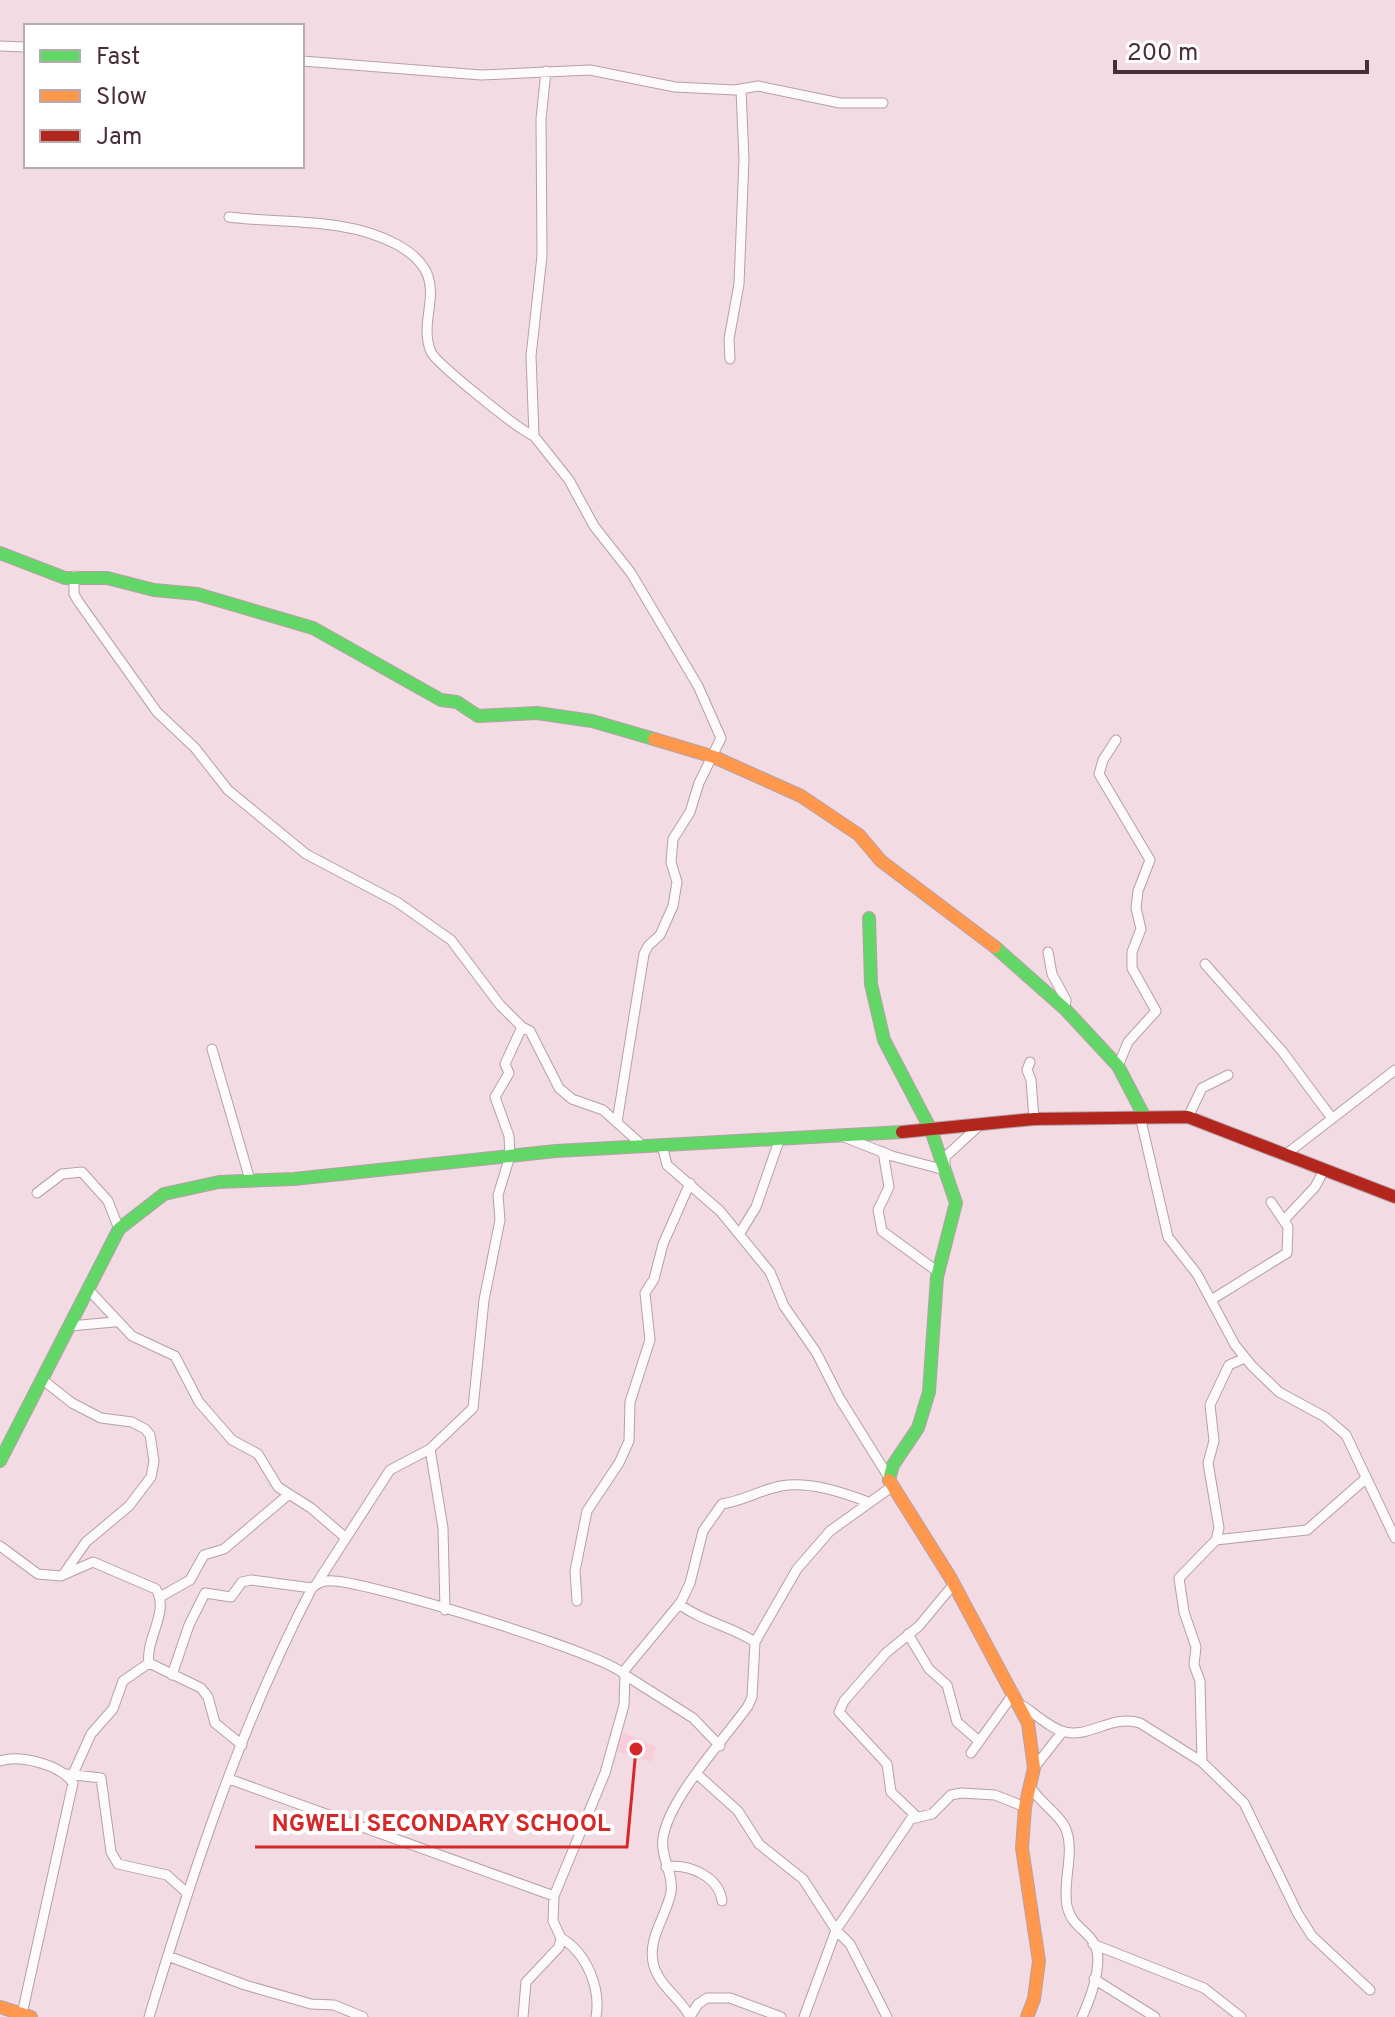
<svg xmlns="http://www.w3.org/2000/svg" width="1395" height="2017" viewBox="0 0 1395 2017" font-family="Overpass,sans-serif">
	<rect width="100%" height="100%" fill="#f2dbe2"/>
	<path fill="#f9cdda" d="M 623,1732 L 656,1747 L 651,1762 L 615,1751 Z"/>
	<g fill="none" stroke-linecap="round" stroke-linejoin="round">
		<g stroke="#b6a0a7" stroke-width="11">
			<path id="street" d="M 0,46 L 26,47
				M 302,61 L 481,75 L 590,70 L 675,87 L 735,90 L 758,86 L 840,103 L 883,103
				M 546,71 L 541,119 L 542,256 L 531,356 L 534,436 L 569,480 L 594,526 L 631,573 L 698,686 L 721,738 L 699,783 L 690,812 L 673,839 L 671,862 L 677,882 L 673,906 L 660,935 L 648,946 L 644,954 L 617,1122
				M 229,217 C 284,224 345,217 396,244 C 457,277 415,314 431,352 C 436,363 520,431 534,436
				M 730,359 L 729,339 L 739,284 L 744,159 L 741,90
				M 74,576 L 74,594 L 78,601 L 157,712 L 195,748 L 228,790 L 306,854 L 397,902 L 451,940 L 500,1005 L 522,1027 L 530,1031 L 559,1088 L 572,1099 L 603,1110 L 643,1146
				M 1116,740 L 1103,760 L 1099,774 L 1150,860 L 1138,891 L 1136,908 L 1141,929 L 1132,952 L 1132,968 L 1156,1011 L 1128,1042 L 1118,1066
				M 1048,952 L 1052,974 L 1066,1000 L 1065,1009
				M 1205,964 L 1282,1051 L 1331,1117
				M 212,1049 L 250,1180
				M 1030,1062 L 1027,1070 L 1031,1080 L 1034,1119
				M 1140,1116 L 1168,1237 L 1197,1274 L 1235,1345 L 1252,1366 L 1279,1392 L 1325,1417 L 1346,1435 L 1395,1538
				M 1188,1117 L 1202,1088 L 1228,1075
				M 844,1137 L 892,1156 L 945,1170 L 945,1157 L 981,1124
				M 662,1145 L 667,1165 L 720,1211 L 770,1272 L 784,1306 L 816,1352 L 840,1399 L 888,1476
				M 883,1152 L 889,1187 L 878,1210 L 882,1231 L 938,1272
				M 1285,1155 L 1395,1070
				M 37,1193 L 62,1174 L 82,1172 L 108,1201 L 119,1229
				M 1285,1219 L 1315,1187 L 1324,1170
				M 740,1233 L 756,1207 L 780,1138
				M 87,1288 L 132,1336 L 175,1356 L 199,1402 L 232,1440 L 258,1454 L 278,1487 L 311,1508 L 346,1538
				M 1211,1300 L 1287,1253 L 1288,1227 L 1271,1202
				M 69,1326 L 115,1322
				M 43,1380 L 72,1403 L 101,1418 L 132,1422 L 145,1429 L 150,1435 L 154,1461 L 151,1477 L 129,1506 L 86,1542 L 63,1575
				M 1216,1540 L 1307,1530 L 1364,1480
				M 0,1546 L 38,1574 L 61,1576 L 93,1562 L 156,1589 C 170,1612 145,1639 149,1663 L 201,1688 L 208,1697 L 215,1723 L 242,1745
				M 317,1583 L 390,1470 L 430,1449
				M 160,1597 L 190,1580 L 204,1555 L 224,1549 L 288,1495
				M 577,1601 L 575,1571 L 587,1511 L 619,1463 L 629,1441 L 630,1402 L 650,1340 L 645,1293 L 654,1279 L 663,1244 L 690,1183
				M 679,1604 C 703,1622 731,1626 755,1642
				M 445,1610 L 443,1528 L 430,1449 L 473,1408 L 484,1300 L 500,1220 L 498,1195 L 510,1156 L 509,1136 L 495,1097 L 509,1073 L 505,1064 L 522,1027
				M 908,1634 L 929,1669 L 947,1685 L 957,1722 L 979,1741
				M 623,1672 L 681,1602 L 690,1583 L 703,1531 L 722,1504 C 743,1501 760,1490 781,1486 C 809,1481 842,1492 868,1502
				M 172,1675 L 189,1625 L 205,1593 L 231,1597 L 242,1582 L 251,1580 L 312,1588
				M 625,1675 L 693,1718 L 720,1746
				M 1021,1705 C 1035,1713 1049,1728 1065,1732 C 1090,1738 1112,1714 1140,1723 L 1202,1762 L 1244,1803 L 1298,1914 L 1312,1936 L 1370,1990
				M 971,1753 L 1014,1693
				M 0,1761 C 20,1754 61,1765 73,1783 L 22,2014
				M 1202,1762 L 1200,1681 L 1194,1665 L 1196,1647 L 1184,1612 L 1179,1578 L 1216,1540 L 1219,1528 L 1208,1463 L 1214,1441 L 1210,1405 L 1229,1365 L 1245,1358
				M 1034,1768 L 1063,1731
				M 66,1774 L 101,1778 L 111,1852 L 118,1864 L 167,1875 L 187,1893
				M 73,1774 L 91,1734 L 113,1709 L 123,1681 L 149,1663
				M 698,1775 L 738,1811 L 759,1844 L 803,1879 L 836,1930 L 850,1944 L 887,2017
				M 229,1779 L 554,1896
				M 1029,1785 C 1038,1801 1058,1813 1065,1827 C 1076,1851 1062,1881 1067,1906 C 1072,1929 1093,1932 1097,1951 C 1101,1971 1090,1999 1082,2017
				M 916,1816 L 891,1792 L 887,1764 L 839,1712 L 844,1701 L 886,1653 L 919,1626 L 953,1585
				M 666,1867 C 689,1863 719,1877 722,1901
				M 561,1938 C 587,1953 601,1989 596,2017
				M 1093,1944 L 1204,1988 L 1241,2017
				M 168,1956 L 245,1985 L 311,2004 L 334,2005 L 363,2017
				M 1094,1979 L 1155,2017
				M 691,2015 L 698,2004 L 707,1998 L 730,1998 L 781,2017
				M 149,2017 C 193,1871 241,1724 312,1588 C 318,1582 325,1580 334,1581 C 372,1583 605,1653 625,1675 L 624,1705 L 605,1773 L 554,1896 L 553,1921 L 561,1938 L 559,1947 L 526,1982 L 523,2017
				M 690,2017 C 681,1998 657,1985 653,1962 C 648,1937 667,1915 671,1892 C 674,1874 660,1857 663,1838 C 669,1798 723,1741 748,1706 L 752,1697 L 755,1642 L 797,1569 L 830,1531 L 890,1488
				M 804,2017 L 836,1930 L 911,1819 L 932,1814 L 951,1795 L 961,1793 L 995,1795 L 1025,1807"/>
		</g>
		<g stroke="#b6a0a7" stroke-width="14">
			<path id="fast" d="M 0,553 L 65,578 L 107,578 L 154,590 L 197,594 L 313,628 L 441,700 L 457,702 L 478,716 L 537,713 L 592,721 L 654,739
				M 869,918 L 871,984 L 884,1040 L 931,1130 L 956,1203 L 937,1277 L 929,1392 L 918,1428 L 893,1465 L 889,1480
				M 995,947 L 1065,1009 L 1118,1066 L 1144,1116
				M 0,1461 L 119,1229 L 164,1194 L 219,1182 L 294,1179 L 556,1151 L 902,1132"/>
		</g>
		<g stroke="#b6a0a7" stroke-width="14">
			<path id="slow" d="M 654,739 L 714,757 L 801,796 L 859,835 L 881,861 L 995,947
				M 889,1480 L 950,1577 L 1028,1723 L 1034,1768 L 1025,1807 L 1022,1848 L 1039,1961 L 1034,1999 L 1027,2017
				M 0,2007 L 31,2017"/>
		</g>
		<g stroke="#b6a0a7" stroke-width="14">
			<path id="jam" d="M 902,1132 L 1034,1119 L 1188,1117 L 1395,1197"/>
		</g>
		<use href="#street" stroke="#fdfafb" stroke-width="9"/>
		<use href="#fast" stroke="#63d668" stroke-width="12"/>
		<use href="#slow" stroke="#ff974d" stroke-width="12"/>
		<use href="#jam" stroke="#b3261e" stroke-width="12"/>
	</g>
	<path fill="none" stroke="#d62828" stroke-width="3" d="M636 1749L627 1847H255"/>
	<circle fill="#d62828" stroke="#fff" stroke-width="3" cx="636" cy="1749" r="8"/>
	<g font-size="24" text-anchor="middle" font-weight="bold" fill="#d62828" stroke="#fff" stroke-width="8" stroke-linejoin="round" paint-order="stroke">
		<text x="441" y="1831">NGWELI SECONDARY SCHOOL</text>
	</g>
	<rect x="24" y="24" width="280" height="144" fill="#ffffff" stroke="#b6abaf" stroke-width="2"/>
	<rect x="40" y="50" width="40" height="12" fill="#63d668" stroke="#b6abaf" stroke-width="2"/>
	<text x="96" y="64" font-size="24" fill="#492e36">Fast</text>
	<rect x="40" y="90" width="40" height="12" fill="#ff974d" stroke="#b6abaf" stroke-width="2"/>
	<text x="96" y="104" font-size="24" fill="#492e36">Slow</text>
	<rect x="40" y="130" width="40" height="12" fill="#b3261e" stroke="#b6abaf" stroke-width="2"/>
	<text x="96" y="144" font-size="24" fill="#492e36">Jam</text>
	<path d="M1115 60v12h252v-12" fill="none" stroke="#492e36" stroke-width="4"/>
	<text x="1127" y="60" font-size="24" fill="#492e36" stroke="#ffffff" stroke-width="6" paint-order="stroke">200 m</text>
</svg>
